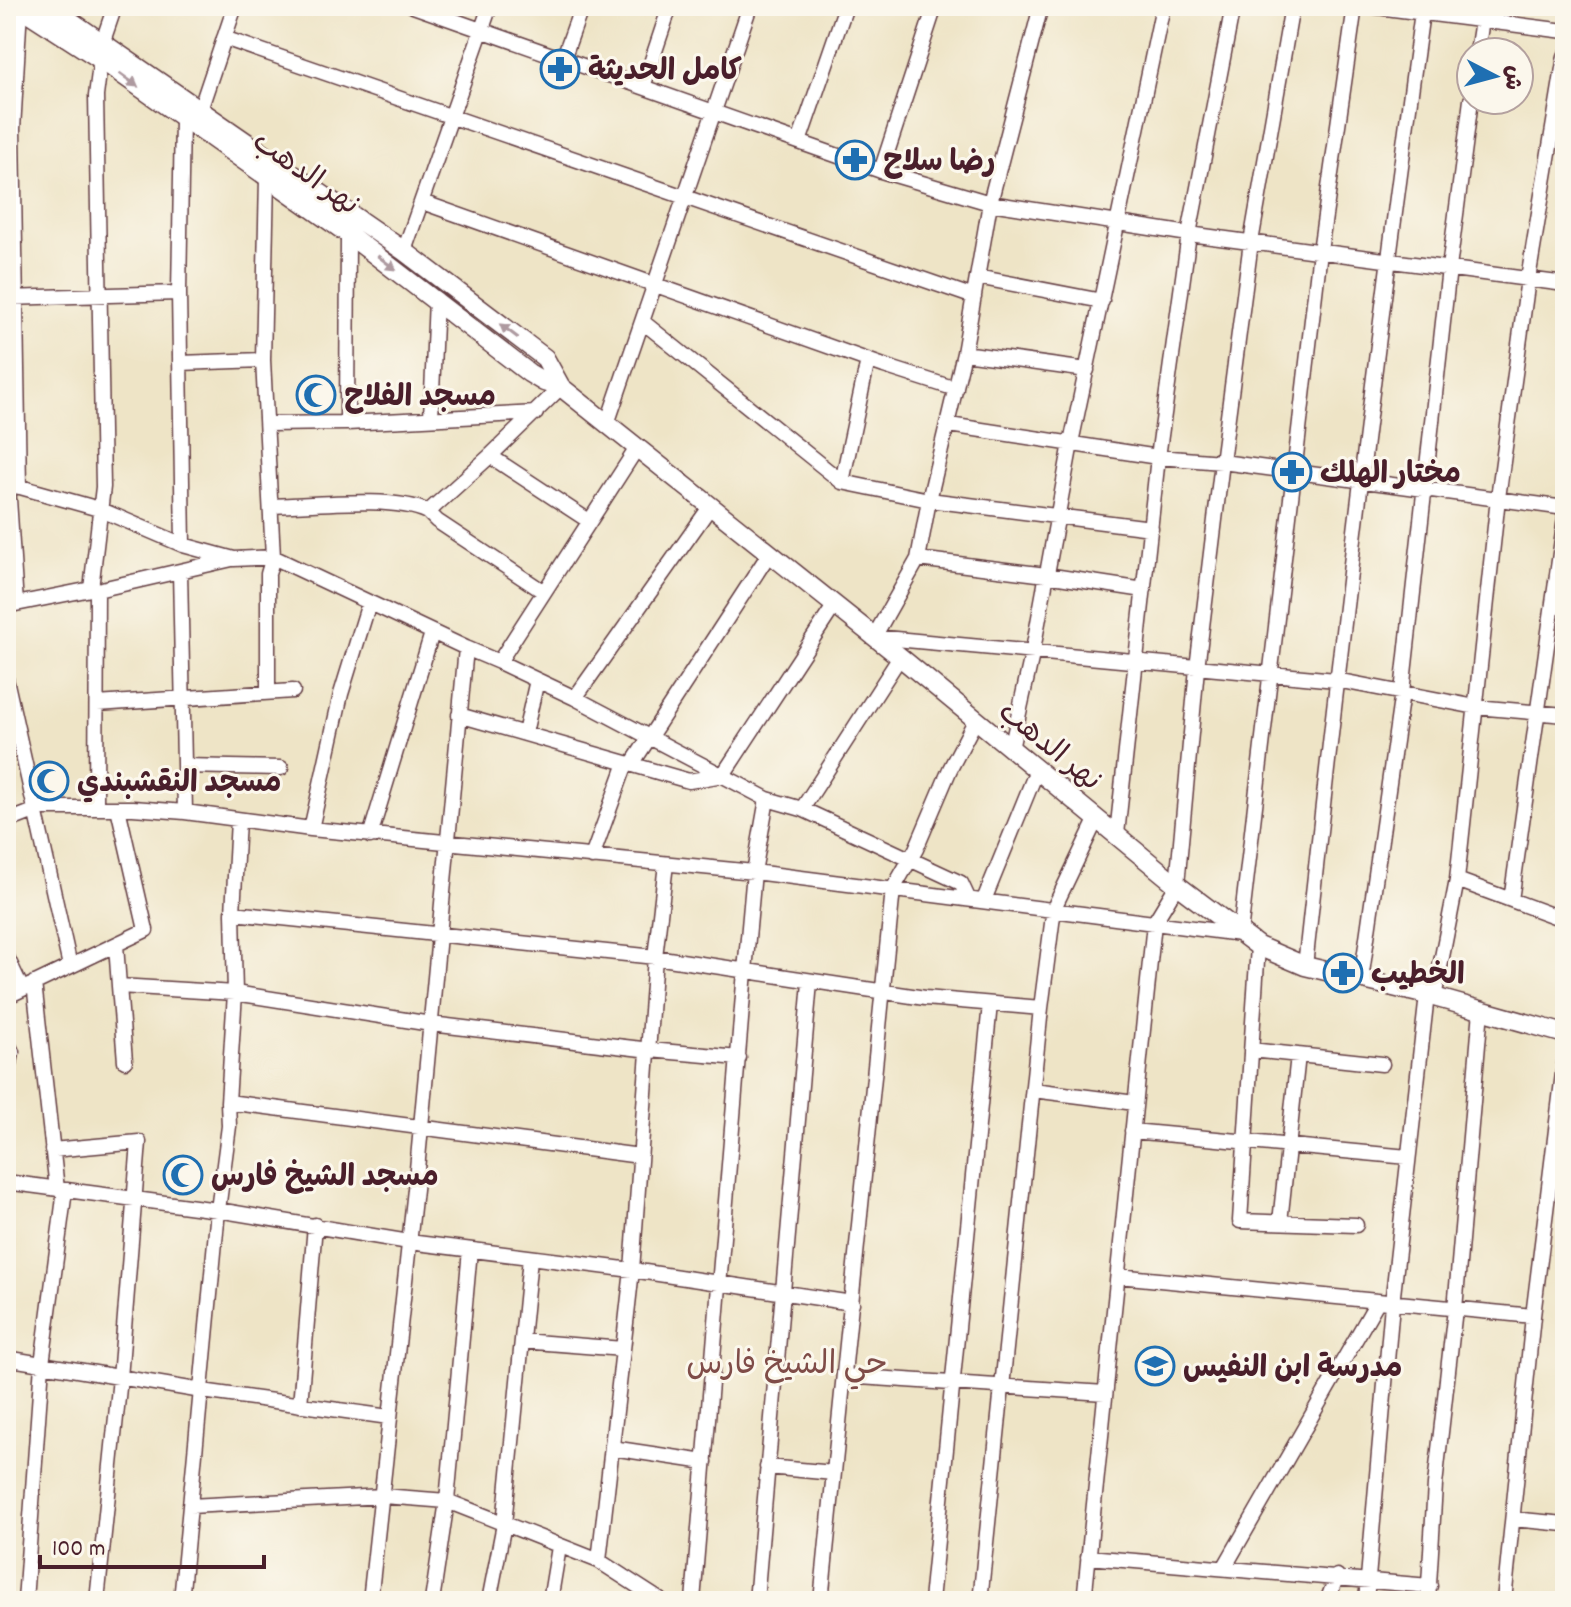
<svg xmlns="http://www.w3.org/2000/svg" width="1571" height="1607" viewBox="0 0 1571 1607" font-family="Dekko,'Playpen Sans Arabic',sans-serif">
	<rect width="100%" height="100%" fill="#fbf7ec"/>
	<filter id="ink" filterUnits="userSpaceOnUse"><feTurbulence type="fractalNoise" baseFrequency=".0125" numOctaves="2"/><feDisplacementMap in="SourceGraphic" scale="16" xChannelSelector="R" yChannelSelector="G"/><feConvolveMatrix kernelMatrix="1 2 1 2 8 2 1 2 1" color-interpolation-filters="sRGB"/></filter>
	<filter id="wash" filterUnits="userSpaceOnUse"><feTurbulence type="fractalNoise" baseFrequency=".006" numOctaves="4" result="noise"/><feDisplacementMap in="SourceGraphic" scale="32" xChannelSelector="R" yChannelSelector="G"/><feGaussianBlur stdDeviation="1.8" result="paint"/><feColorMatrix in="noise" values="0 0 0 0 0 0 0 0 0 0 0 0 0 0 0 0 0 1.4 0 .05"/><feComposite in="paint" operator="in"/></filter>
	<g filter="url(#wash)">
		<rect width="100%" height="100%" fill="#eee4c6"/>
	</g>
	<g filter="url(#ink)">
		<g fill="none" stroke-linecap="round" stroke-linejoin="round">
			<g stroke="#633d42" stroke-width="17">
				<path id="minor" d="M 413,6 L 881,171 L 990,203 L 1189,234 L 1565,284
					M 1041,6 L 990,203 L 964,353 L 929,500 L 918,559 L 874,637 L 1336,680 L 1476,707 L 1565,715
					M 1370,6 L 1565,31
					M 224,38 L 974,297
					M 1477,52 L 1482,20
					M 563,59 L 582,6
					M 643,87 L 670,6
					M 200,110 L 235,6
					M 182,119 L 179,293 L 183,545
					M 799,142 L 846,6
					M 881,171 L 935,6
					M 267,178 L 263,360 L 273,557 L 268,574 L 268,692
					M 422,202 L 884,366 L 956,389
					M 404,251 L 490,6
					M 977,277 L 1102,301
					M 6,298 L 179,293
					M 643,322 L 842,482 L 929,500 L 1151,528
					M 964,353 L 1087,370
					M 180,363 L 263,360
					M 431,417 L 436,299
					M 347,423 L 348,234
					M 267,424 L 347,423 L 536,413
					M 607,424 L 750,6
					M 949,425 L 1158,457 L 1222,462 L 1565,508
					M 490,456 L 589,521
					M 842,482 L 868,360
					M 6,483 L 99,509 L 183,545 L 234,559 L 273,557 L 466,648
					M 8,484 L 16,604
					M 19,487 L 13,129 L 20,8
					M 271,506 C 312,505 394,495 428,512 L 490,456 L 561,387
					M 428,512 L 437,521 L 544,592
					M 918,559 L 1046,575 L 1144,590
					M 180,571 L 185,812
					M 91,589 L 103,487 L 96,96 L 103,41 L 115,6
					M 6,606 L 91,589 L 97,590 L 232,559
					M 499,662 L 575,698 L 767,799 L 802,809 L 961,883 L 968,898
					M 6,679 L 70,966
					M 575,698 L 710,507
					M 97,704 L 293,691
					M 459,715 L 689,781 L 723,775 L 834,606
					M 525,733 L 537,680
					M 1011,749 L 1033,650 L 1071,443 L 1163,6
					M 632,764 L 769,554
					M 184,766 L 281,768
					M 96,808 L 97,590
					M 802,809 L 900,657
					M 6,822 L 42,808 L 133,808 L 185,812 L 311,829 L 754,872 L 1240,934 L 1320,251 L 1355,6
					M 311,829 L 341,694 L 369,603
					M 1117,834 L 1158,457 L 1189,234 L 1233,6
					M 370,836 L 432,633
					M 592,857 L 626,763
					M 1457,880 L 1565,920
					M 984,900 L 1037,770
					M 1511,900 L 1565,518
					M 233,913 L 655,957 L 925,998 L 1041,1008
					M 116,945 L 119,986 L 235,993 L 431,1024 L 650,1050 L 739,1058
					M 1258,946 L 1240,1221 L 1356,1225
					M 6,955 L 22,989
					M 1305,966 C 1340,647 1378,329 1422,12
					M 1361,980 L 1402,692 L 1449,268 L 1471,100
					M 34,983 L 57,1189
					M 119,986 L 125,1061
					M 6,997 L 146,930 L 118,808
					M 1434,998 L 1457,880 L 1498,498 L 1528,279 L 1565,56
					M 6,1040 L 12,1052 L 6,1087
					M 1251,1050 L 1382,1064
					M 1033,1090 L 1135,1103
					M 228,1102 L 640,1156
					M 1132,1131 L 1408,1157
					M 52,1150 L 139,1142 L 120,1378 L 97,1601
					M 6,1182 L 218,1210 L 409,1242 L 632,1270 L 852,1303
					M 1280,1222 L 1298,1055
					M 1118,1276 L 1533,1316
					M 522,1341 L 623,1349
					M 6,1358 L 202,1391 L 389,1417
					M 844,1376 L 1105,1393
					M 300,1405 L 315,1225
					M 612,1448 L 705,1462
					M 767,1467 L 834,1473
					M 190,1506 L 383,1496 L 447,1501 L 599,1561 L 661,1601
					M 1513,1519 L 1565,1524
					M 1088,1557 L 1430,1586
					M 599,1561 L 632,1270 L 655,957 L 666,864
					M 1224,1568 L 1377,1302
					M 25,1601 L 42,1364 L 65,1190
					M 181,1601 L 218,1210 L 229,1126 L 228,1102 L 235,993 L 233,913 L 238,820
					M 370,1601 L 416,1180 L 466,648 L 499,662 L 637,448
					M 432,1601 L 447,1501 L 470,1250
					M 489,1601 L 504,1524 L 530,1258
					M 550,1601 L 559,1547
					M 693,1601 L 745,971 L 754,872 L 767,799
					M 756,1601 L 810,982
					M 821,1601 L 893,889 L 916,849 L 950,769 L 975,721
					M 931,1601 L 990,1004
					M 980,1601 L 1041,1008 L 1054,908 L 1097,818
					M 1084,1601 L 1154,923 L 1177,885 L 1197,668 L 1222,462 L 1251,242 L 1292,6
					M 1327,1601 L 1337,1576
					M 1366,1601 L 1392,1304 L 1427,995
					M 1428,1601 L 1435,1485 L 1455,1309 L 1481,1010
					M 1504,1601 L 1533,1316 L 1565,1057"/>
			</g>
			<g stroke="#633d42" stroke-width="21">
				<path id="major" d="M 18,6 L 100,59 L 348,234 L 529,373 L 544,382 L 561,387 L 900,657 L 1177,885 L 1258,946 L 1305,966 L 1427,995 L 1565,1034
					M 49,6 L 404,251 L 545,358 L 561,387"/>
			</g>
			<use href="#minor" stroke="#fff" stroke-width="14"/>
			<use href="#major" stroke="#fff" stroke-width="18"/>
		</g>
		<defs><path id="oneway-solid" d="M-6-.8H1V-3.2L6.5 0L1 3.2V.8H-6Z" transform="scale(2)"/></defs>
		<g fill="#ae9aa0">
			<use href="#oneway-solid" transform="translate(129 80) rotate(36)"/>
			<use href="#oneway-solid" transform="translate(387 263) rotate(37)"/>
			<use href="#oneway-solid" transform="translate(509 331) rotate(-143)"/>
		</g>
	</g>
	<defs>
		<g id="pharmacy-ring" transform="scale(2)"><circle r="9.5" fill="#fbf7ec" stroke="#1f6fb2" stroke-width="1.5"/><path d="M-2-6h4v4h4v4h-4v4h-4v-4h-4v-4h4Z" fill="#1f6fb2"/></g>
		<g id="mosque-ring" transform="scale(2)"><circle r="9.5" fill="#fbf7ec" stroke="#1f6fb2" stroke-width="1.5"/><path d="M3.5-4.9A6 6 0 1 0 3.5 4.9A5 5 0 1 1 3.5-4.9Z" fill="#1f6fb2"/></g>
		<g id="school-ring" transform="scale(2)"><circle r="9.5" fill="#fbf7ec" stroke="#1f6fb2" stroke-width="1.5"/><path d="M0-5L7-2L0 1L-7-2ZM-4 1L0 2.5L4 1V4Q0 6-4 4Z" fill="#1f6fb2"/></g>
	</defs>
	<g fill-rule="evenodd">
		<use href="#pharmacy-ring" x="560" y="69"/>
		<use href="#pharmacy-ring" x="855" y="160"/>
		<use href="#mosque-ring" x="316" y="395"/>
		<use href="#pharmacy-ring" x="1292" y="472"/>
		<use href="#mosque-ring" x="49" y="781"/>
		<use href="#pharmacy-ring" x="1343" y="973"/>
		<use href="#mosque-ring" x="183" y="1175"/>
		<use href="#school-ring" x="1155" y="1366"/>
	</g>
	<g text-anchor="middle" stroke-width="6" stroke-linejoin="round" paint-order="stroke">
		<g font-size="30" font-weight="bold" fill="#4a1f2b" stroke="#fbf7ec" text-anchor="start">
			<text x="588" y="79">كامل الحديثة</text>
			<text x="883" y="170">رضا سلاح</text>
			<text x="344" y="405">مسجد الفلاح</text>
			<text x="1320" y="482">مختار الهلك</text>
			<text x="77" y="791">مسجد النقشبندي</text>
			<text x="1371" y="983">الخطيب</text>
			<text x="211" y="1185">مسجد الشيخ فارس</text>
			<text x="1183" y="1376">مدرسة ابن النفيس</text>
		</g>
		<g font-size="30" fill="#4a1f2b" stroke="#fbf7ec">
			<text transform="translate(307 172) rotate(35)" y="10">نهر الدهب</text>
			<text transform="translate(1051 745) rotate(39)" y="10">نهر الدهب</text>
		</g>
		<g font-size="32" fill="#7f4c48" stroke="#fbf7ec">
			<text x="787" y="1373">حي الشيخ فارس</text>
		</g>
	</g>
	<rect width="1571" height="1607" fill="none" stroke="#fbf7ec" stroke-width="32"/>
	<g transform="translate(1495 76) rotate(96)"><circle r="38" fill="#fbf7ec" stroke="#b4a19f" stroke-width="2"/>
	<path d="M0-6L14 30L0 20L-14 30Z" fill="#1f6fb2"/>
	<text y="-12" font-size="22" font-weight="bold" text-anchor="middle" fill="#4a1f2b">ش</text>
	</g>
	<path d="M40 1555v12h224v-12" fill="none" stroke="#4a1f2b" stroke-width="4"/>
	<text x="52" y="1555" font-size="24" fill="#4a1f2b" stroke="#fbf7ec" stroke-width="6" paint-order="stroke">100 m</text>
</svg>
